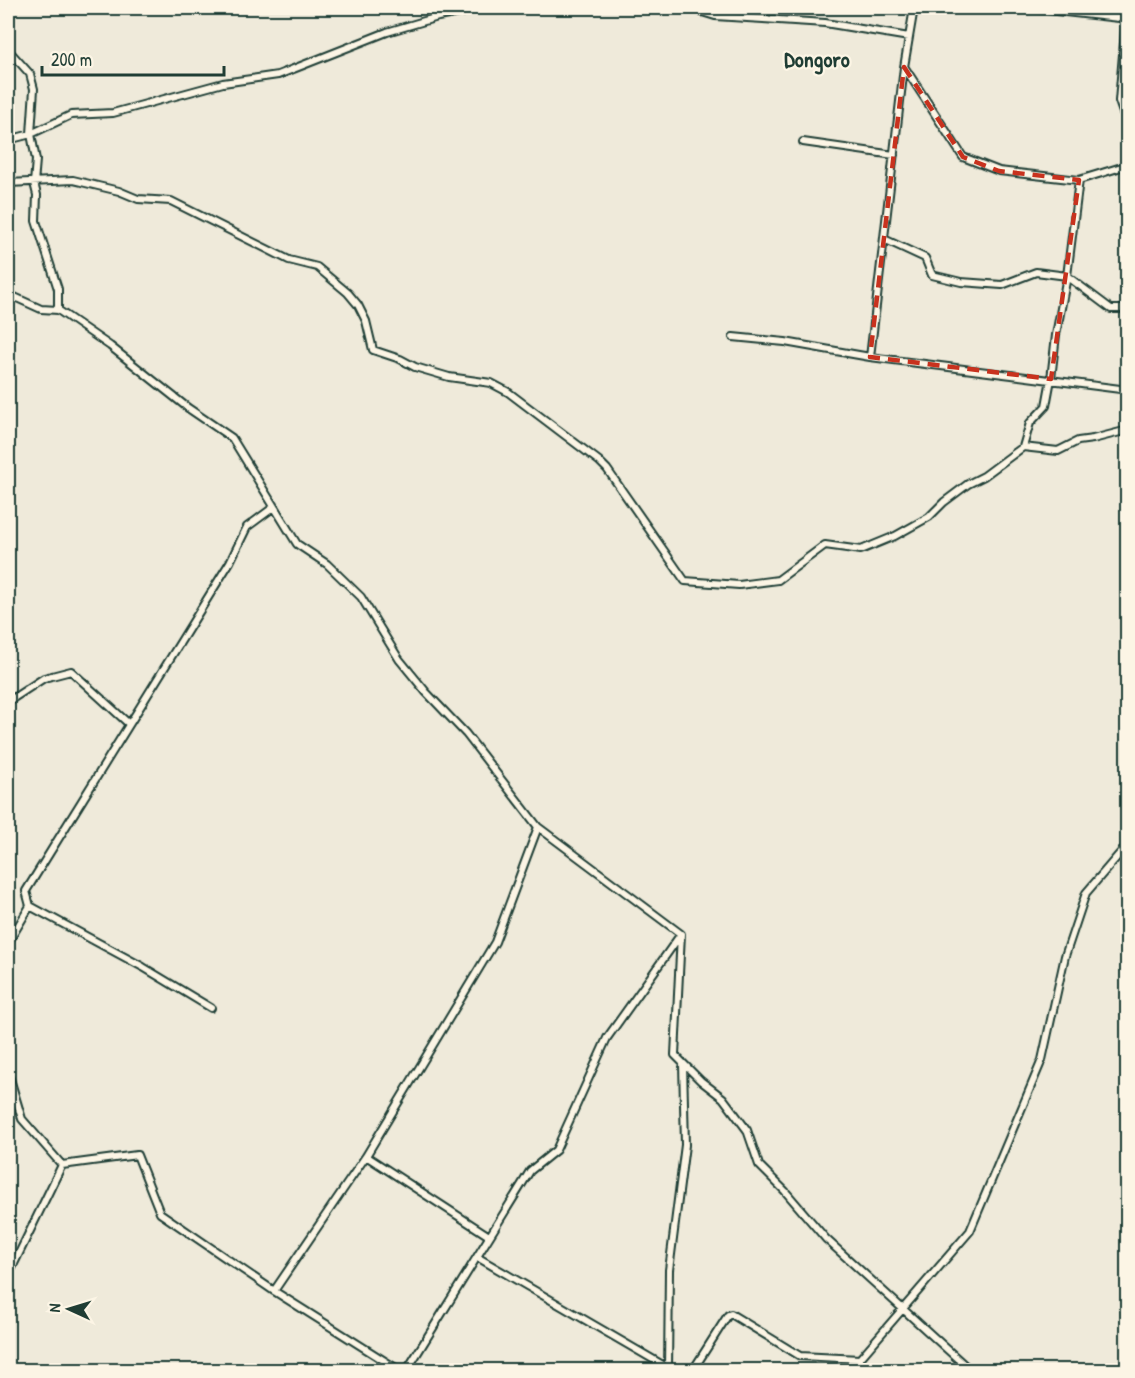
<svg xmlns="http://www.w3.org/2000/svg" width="1135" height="1378" viewBox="0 0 1135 1378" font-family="'Patrick Hand',sans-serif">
	<rect width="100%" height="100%" fill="#efeada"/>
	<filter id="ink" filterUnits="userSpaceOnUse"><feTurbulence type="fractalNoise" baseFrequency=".0167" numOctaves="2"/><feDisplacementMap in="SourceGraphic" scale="12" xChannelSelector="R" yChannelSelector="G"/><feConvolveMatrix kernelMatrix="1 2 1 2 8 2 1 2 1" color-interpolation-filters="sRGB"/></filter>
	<g filter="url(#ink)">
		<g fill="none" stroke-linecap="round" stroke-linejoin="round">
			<g stroke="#1f3d34" stroke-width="10">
				<path id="street" d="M 689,8 L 715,16 L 825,23 L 909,37
					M 914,8 L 904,67 L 870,357 L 1128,390
					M 1029,8 L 1128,19
					M 1126,19 L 1119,101 L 1128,127
					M 8,53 L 12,54 L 30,74 L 34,89 L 31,134 L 36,160 L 34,183 L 37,195 L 36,221 L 58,289 L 58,310 L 110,346 L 188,408 L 232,438 L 297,544 L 327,564 L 361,597 L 399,659 L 426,692 L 466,734 L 538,827 L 681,934 L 675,1055 L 701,1081 L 723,1098 L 747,1130 L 759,1165 L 785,1191 L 826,1239 L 970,1370
					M 905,68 L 963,157 L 999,171 L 1079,180 L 1128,165
					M 8,140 L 31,134 L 71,115 L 113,113 L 223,83 L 278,75 L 387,32 L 438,17 L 485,8
					M 803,142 L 894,155
					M 1125,165 L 1128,148
					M 8,183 L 73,180 L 119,191 L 138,199 L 171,201 L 289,260 L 317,267 L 348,293 L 358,305 L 366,321 L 373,350 L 400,359 L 415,367 L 449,377 L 491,383 L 508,392 L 599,461 L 607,469 L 685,581 L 739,585 L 778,580 L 825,545 L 861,550 L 895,536 L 929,517 L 944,502 L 968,484 L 984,476 L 1023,447 L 1058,451 L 1078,441 L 1093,439 L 1128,430
					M 884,239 L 925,258 L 932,275 L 961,282 L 1002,285 L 1036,272 L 1067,276 L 1111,309 L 1128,309
					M 8,294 L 41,309 L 58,310
					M 733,337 L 785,342 L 870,357
					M 1023,447 L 1030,423 L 1046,406 L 1051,379 L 1056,335 L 1067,276 L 1079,180
					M 8,700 L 12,699 L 44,678 L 71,671 L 129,724
					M 30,906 L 26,891 L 230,562 L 247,527 L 274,507
					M 8,943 L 30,906 L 143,967 L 211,1008
					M 8,1072 L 22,1119 L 62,1165 L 8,1276
					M 366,1156 L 489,1236
					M 62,1165 L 137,1155 L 160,1213 L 274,1291
					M 477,1257 L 668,1368
					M 399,1370 L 274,1291 L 366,1156 L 495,942 L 538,827
					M 407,1370 L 530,1171 L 556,1150 L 607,1038 L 681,934
					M 668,1370 L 669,1270 L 685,1145 L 683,1064
					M 693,1370 L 728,1315 L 731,1314 L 800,1356 L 860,1359
					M 850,1370 L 970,1231 L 1042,1060 L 1065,956 L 1086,893 L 1128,844"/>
			</g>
			<use href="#street" stroke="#fcf5e5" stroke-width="6"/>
		</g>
	</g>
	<path fill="none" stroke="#c8321e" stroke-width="4.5" stroke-dasharray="12 8" stroke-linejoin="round" d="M 904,67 L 963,157 L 999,171 L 1079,180 L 1051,379 L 870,357 Z"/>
	<g text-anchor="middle" stroke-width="4.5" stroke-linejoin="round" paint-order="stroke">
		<g font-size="22" font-weight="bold" fill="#1f3d34" stroke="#fcf5e5">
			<text x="817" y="67">Dongoro</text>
		</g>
	</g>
	<rect width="1135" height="1378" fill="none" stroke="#fcf5e5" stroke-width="30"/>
	<rect x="15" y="15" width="1105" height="1348" fill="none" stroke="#1f3d34" stroke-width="2" filter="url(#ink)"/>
	<g transform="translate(69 1309) rotate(274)" stroke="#fcf5e5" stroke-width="4.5" paint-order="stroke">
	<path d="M0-4.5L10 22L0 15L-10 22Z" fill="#1f3d34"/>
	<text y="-9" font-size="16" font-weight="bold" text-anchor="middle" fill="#1f3d34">N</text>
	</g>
	<path d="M42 66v9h182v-9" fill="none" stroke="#1f3d34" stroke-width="3"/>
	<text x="51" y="66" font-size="18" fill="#1f3d34" stroke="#fcf5e5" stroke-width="4.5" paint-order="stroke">200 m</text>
</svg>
